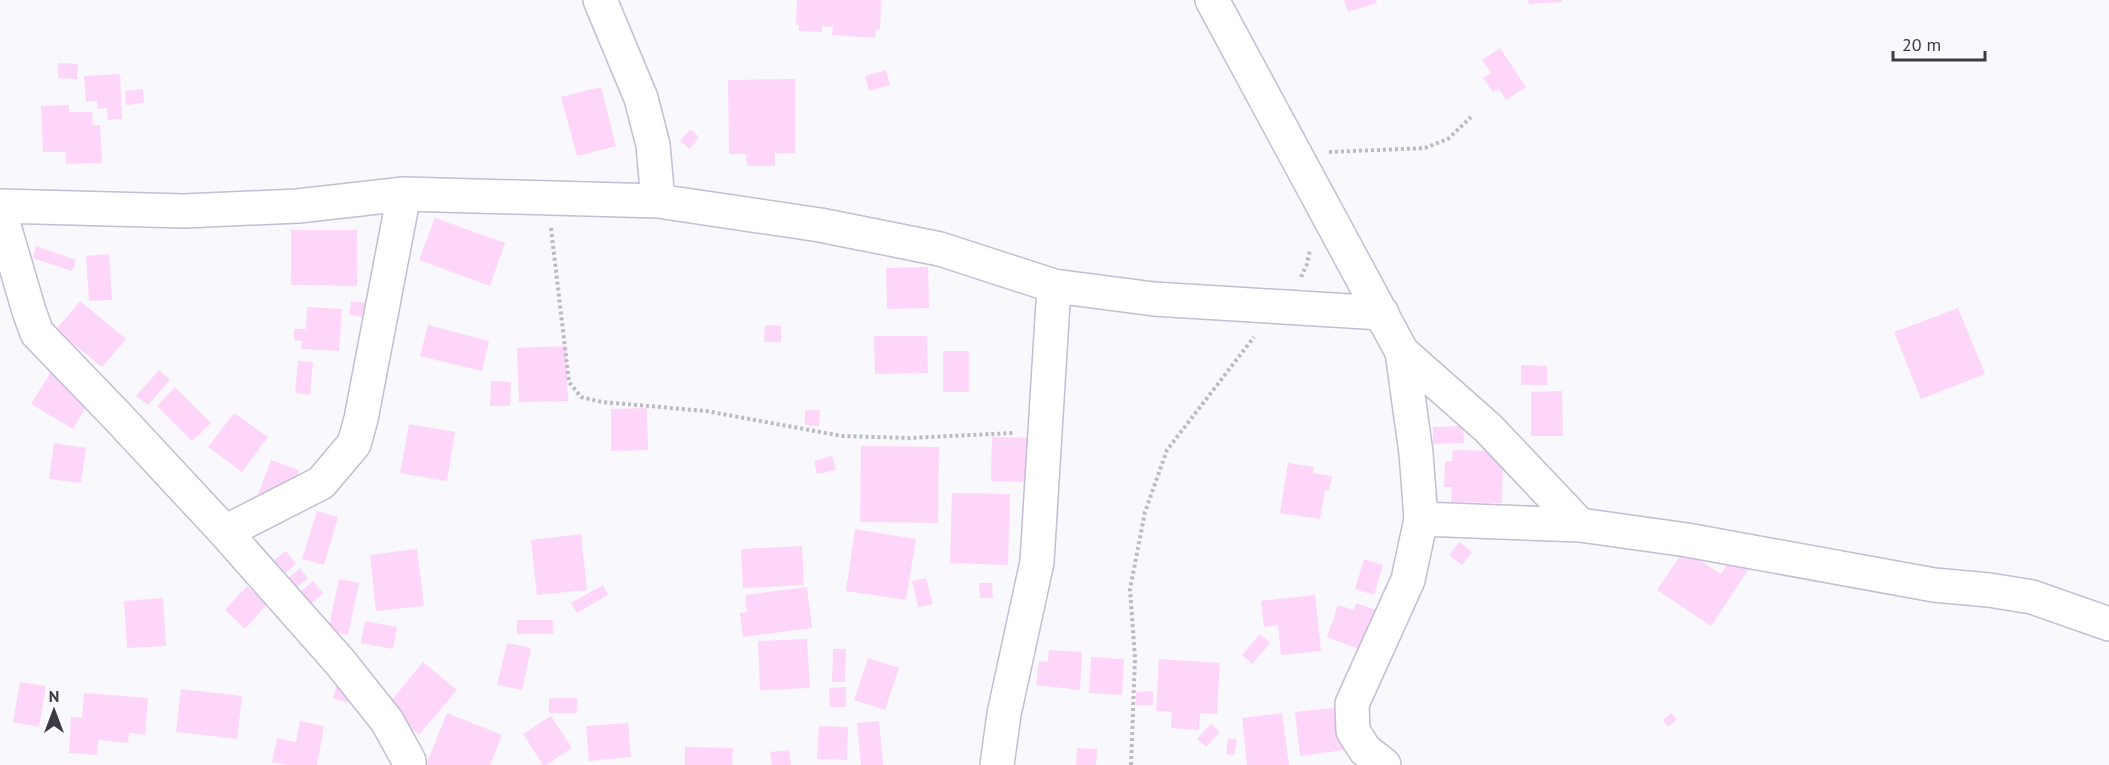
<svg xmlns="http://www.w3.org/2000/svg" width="2109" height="765" viewBox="0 0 2109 765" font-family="'PT Sans',sans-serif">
	<rect width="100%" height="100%" fill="#f9f8fd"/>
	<path fill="#fdd6fa" d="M 797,0 L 881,0 L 880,30 L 876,29 L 875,38 L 832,35 L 833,27 L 822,26 L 822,32 L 799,31 L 799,25 L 796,25 Z
		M 1344,0 L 1376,0 L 1377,3 L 1348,12 Z
		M 1528,0 L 1562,0 L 1562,2 L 1529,4 Z
		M 1500,48 L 1526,87 L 1506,100 L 1499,89 L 1493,92 L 1483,78 L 1491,73 L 1482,60 Z
		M 58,63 L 78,64 L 77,79 L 58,78 Z
		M 886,70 L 890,85 L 869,91 L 865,76 Z
		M 120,74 L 122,119 L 108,120 L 107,108 L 98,109 L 97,101 L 86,102 L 84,76 Z
		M 795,79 L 795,153 L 775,153 L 775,166 L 747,166 L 746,154 L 729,154 L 728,80 Z
		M 601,87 L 616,146 L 577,156 L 561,97 Z
		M 143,89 L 144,103 L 126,105 L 125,91 Z
		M 69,105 L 69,112 L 92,112 L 93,125 L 100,125 L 102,163 L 66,164 L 66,152 L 43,152 L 41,106 Z
		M 690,129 L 699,137 L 690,149 L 680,141 Z
		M 435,218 L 505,243 L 490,286 L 419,260 Z
		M 291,230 L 357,230 L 357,286 L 291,285 Z
		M 36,246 L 76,260 L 72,271 L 33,258 Z
		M 109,254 L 112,300 L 89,301 L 86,256 Z
		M 928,267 L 929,308 L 887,309 L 886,268 Z
		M 80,301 L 126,339 L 102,367 L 56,330 Z
		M 351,301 L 374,304 L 371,318 L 349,315 Z
		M 307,307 L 342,309 L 339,351 L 301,349 L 302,341 L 294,340 L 294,329 L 306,329 Z
		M 1958,308 L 1985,374 L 1921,399 L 1894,332 Z
		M 428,325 L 489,341 L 482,371 L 420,356 Z
		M 765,325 L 781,326 L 781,342 L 764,342 Z
		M 874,336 L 927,336 L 928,373 L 875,374 Z
		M 566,346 L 568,401 L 519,402 L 517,348 Z
		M 943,351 L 969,351 L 969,392 L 943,392 Z
		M 298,361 L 313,362 L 310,395 L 295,393 Z
		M 1521,365 L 1547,366 L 1547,385 L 1521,385 Z
		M 159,370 L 170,380 L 148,405 L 136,396 Z
		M 51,372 L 92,397 L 73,429 L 31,404 Z
		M 491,381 L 511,382 L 510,406 L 490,406 Z
		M 175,387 L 211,423 L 192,441 L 157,406 Z
		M 1562,391 L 1563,436 L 1531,436 L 1531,392 Z
		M 647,408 L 648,450 L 611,451 L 611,409 Z
		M 805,410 L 820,410 L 819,426 L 805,425 Z
		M 234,413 L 268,437 L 242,472 L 208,447 Z
		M 409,424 L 455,432 L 447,481 L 400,473 Z
		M 1463,426 L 1464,443 L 1433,444 L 1433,427 Z
		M 992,437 L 1055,438 L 1054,483 L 991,481 Z
		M 54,443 L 86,448 L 81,483 L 49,479 Z
		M 861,446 L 939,447 L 938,523 L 860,522 Z
		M 1453,450 L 1503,451 L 1502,503 L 1451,502 L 1452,487 L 1444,487 L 1445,461 L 1452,461 Z
		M 832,456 L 836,470 L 817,474 L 814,461 Z
		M 271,460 L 299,470 L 286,508 L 257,498 Z
		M 1288,463 L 1314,467 L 1313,473 L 1332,476 L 1329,490 L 1325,490 L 1320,519 L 1280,513 Z
		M 952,493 L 1010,494 L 1008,565 L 950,563 Z
		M 317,511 L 338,517 L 324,565 L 302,559 Z
		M 855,529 L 916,539 L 906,600 L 846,591 Z
		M 581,534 L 587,590 L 537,595 L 531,540 Z
		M 1459,542 L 1472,552 L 1462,565 L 1449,555 Z
		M 802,546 L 804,585 L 743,588 L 741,549 Z
		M 417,549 L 424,606 L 376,611 L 370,555 Z
		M 1684,550 L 1721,574 L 1733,556 L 1750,567 L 1711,626 L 1657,590 Z
		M 286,551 L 296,564 L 285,573 L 274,560 Z
		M 1364,559 L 1383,565 L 1374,595 L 1355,589 Z
		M 300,568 L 308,579 L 295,588 L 288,578 Z
		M 926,578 L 933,604 L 918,607 L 912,581 Z
		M 339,579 L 359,583 L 348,635 L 328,631 Z
		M 313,581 L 323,593 L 311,604 L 300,592 Z
		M 979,583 L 992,583 L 993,598 L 980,598 Z
		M 603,585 L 608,595 L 577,613 L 571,603 Z
		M 247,586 L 267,604 L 245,629 L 225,610 Z
		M 807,587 L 812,628 L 743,637 L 740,613 L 747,612 L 745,595 Z
		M 1315,595 L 1321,651 L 1281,655 L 1278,625 L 1264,627 L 1261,601 Z
		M 163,598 L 166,646 L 127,648 L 124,601 Z
		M 1356,603 L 1376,610 L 1362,650 L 1327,637 L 1338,605 L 1354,610 Z
		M 517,620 L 553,620 L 553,634 L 517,634 Z
		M 365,621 L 397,627 L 393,649 L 361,643 Z
		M 1260,634 L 1270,643 L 1252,664 L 1242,655 Z
		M 807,639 L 810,688 L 760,690 L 758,641 Z
		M 507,643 L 531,648 L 522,690 L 497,685 Z
		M 833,649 L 846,649 L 845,682 L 832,682 Z
		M 1049,650 L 1082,652 L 1080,690 L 1036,685 L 1039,661 L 1048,662 Z
		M 1091,657 L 1124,659 L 1122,695 L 1089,693 Z
		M 868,658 L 899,668 L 885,710 L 854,700 Z
		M 1159,659 L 1220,663 L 1217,714 L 1200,713 L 1199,730 L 1171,728 L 1172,712 L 1156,711 Z
		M 423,662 L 457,690 L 419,735 L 386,707 Z
		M 20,682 L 46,686 L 39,727 L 13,722 Z
		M 337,685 L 352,690 L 348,703 L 333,698 Z
		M 846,687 L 846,707 L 830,707 L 829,688 Z
		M 181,689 L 242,696 L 237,739 L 176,732 Z
		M 1153,691 L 1153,705 L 1136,705 L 1136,692 Z
		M 84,693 L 148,698 L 145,735 L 129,733 L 128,743 L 98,740 L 97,755 L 69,753 L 71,717 L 82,718 Z
		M 549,698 L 577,698 L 577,713 L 549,713 Z
		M 1340,707 L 1345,750 L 1300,756 L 1295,712 Z
		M 447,713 L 502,735 L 490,765 L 426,765 Z
		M 1282,713 L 1289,765 L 1247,765 L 1242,718 Z
		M 1671,713 L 1677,719 L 1668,727 L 1663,720 Z
		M 551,716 L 572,748 L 546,765 L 543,765 L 523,734 Z
		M 300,721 L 324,726 L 317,765 L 288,765 L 272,762 L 277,738 L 296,742 Z
		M 879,721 L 883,765 L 861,765 L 857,723 Z
		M 628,723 L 631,757 L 589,761 L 586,726 Z
		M 1211,724 L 1220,732 L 1206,747 L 1197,739 Z
		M 819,726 L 848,727 L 847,760 L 817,759 Z
		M 1228,738 L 1237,740 L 1234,755 L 1226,754 Z
		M 685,747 L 733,748 L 732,765 L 685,765 Z
		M 1077,748 L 1097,749 L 1096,765 L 1076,765 Z
		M 789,750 L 791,765 L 772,765 L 770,752 Z"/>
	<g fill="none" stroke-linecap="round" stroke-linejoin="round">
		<g stroke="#c3bdd5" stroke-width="36">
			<path id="minor" d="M 600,0 L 641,98 L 653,145 L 658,201
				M 1212,0 L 1402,352 L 1416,453 L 1421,519 L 1408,580 L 1352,704 L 1353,731 L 1365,750 L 1384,765
				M 0,206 L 184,211 L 298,206 L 404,194 L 658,201 L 820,225 L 940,249 L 1054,286 L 1154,299 L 1382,313
				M 0,212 L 29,311 L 37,333 L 117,416 L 225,532 L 340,662 L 387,721 L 409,761 L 409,765
				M 1402,352 L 1488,428 L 1580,525
				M 1421,519 L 1580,525 L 1687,540 L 1934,585 L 1989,590 L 2032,597 L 2109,624
				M 225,532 L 321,483 L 354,444 L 361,419 L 404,194
				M 997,765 L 1004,714 L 1037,562 L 1054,286"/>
		</g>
		<path stroke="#bcbbc1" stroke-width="4" stroke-dasharray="3 3" stroke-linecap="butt" d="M 1329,152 L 1425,148 L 1448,139 L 1471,117
			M 551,228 L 569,382 L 581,397 L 602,402 L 706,411 L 842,436 L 909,438 L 1014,433
			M 1301,277 L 1307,264 L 1310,250
			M 1131,765 L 1135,658 L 1130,589 L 1145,512 L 1167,450 L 1254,337"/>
		<use href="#minor" stroke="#fff" stroke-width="33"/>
	</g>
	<g transform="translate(54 711)" stroke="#f9f8fd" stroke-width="4.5" paint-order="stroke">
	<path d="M0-4.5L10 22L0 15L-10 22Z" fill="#3d3a44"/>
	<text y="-9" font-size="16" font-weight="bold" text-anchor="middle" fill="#3d3a44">N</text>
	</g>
	<path d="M1893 51v9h92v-9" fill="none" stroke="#3d3a44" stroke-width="3"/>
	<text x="1902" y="51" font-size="18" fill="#3d3a44" stroke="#f9f8fd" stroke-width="4.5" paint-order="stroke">20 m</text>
</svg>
